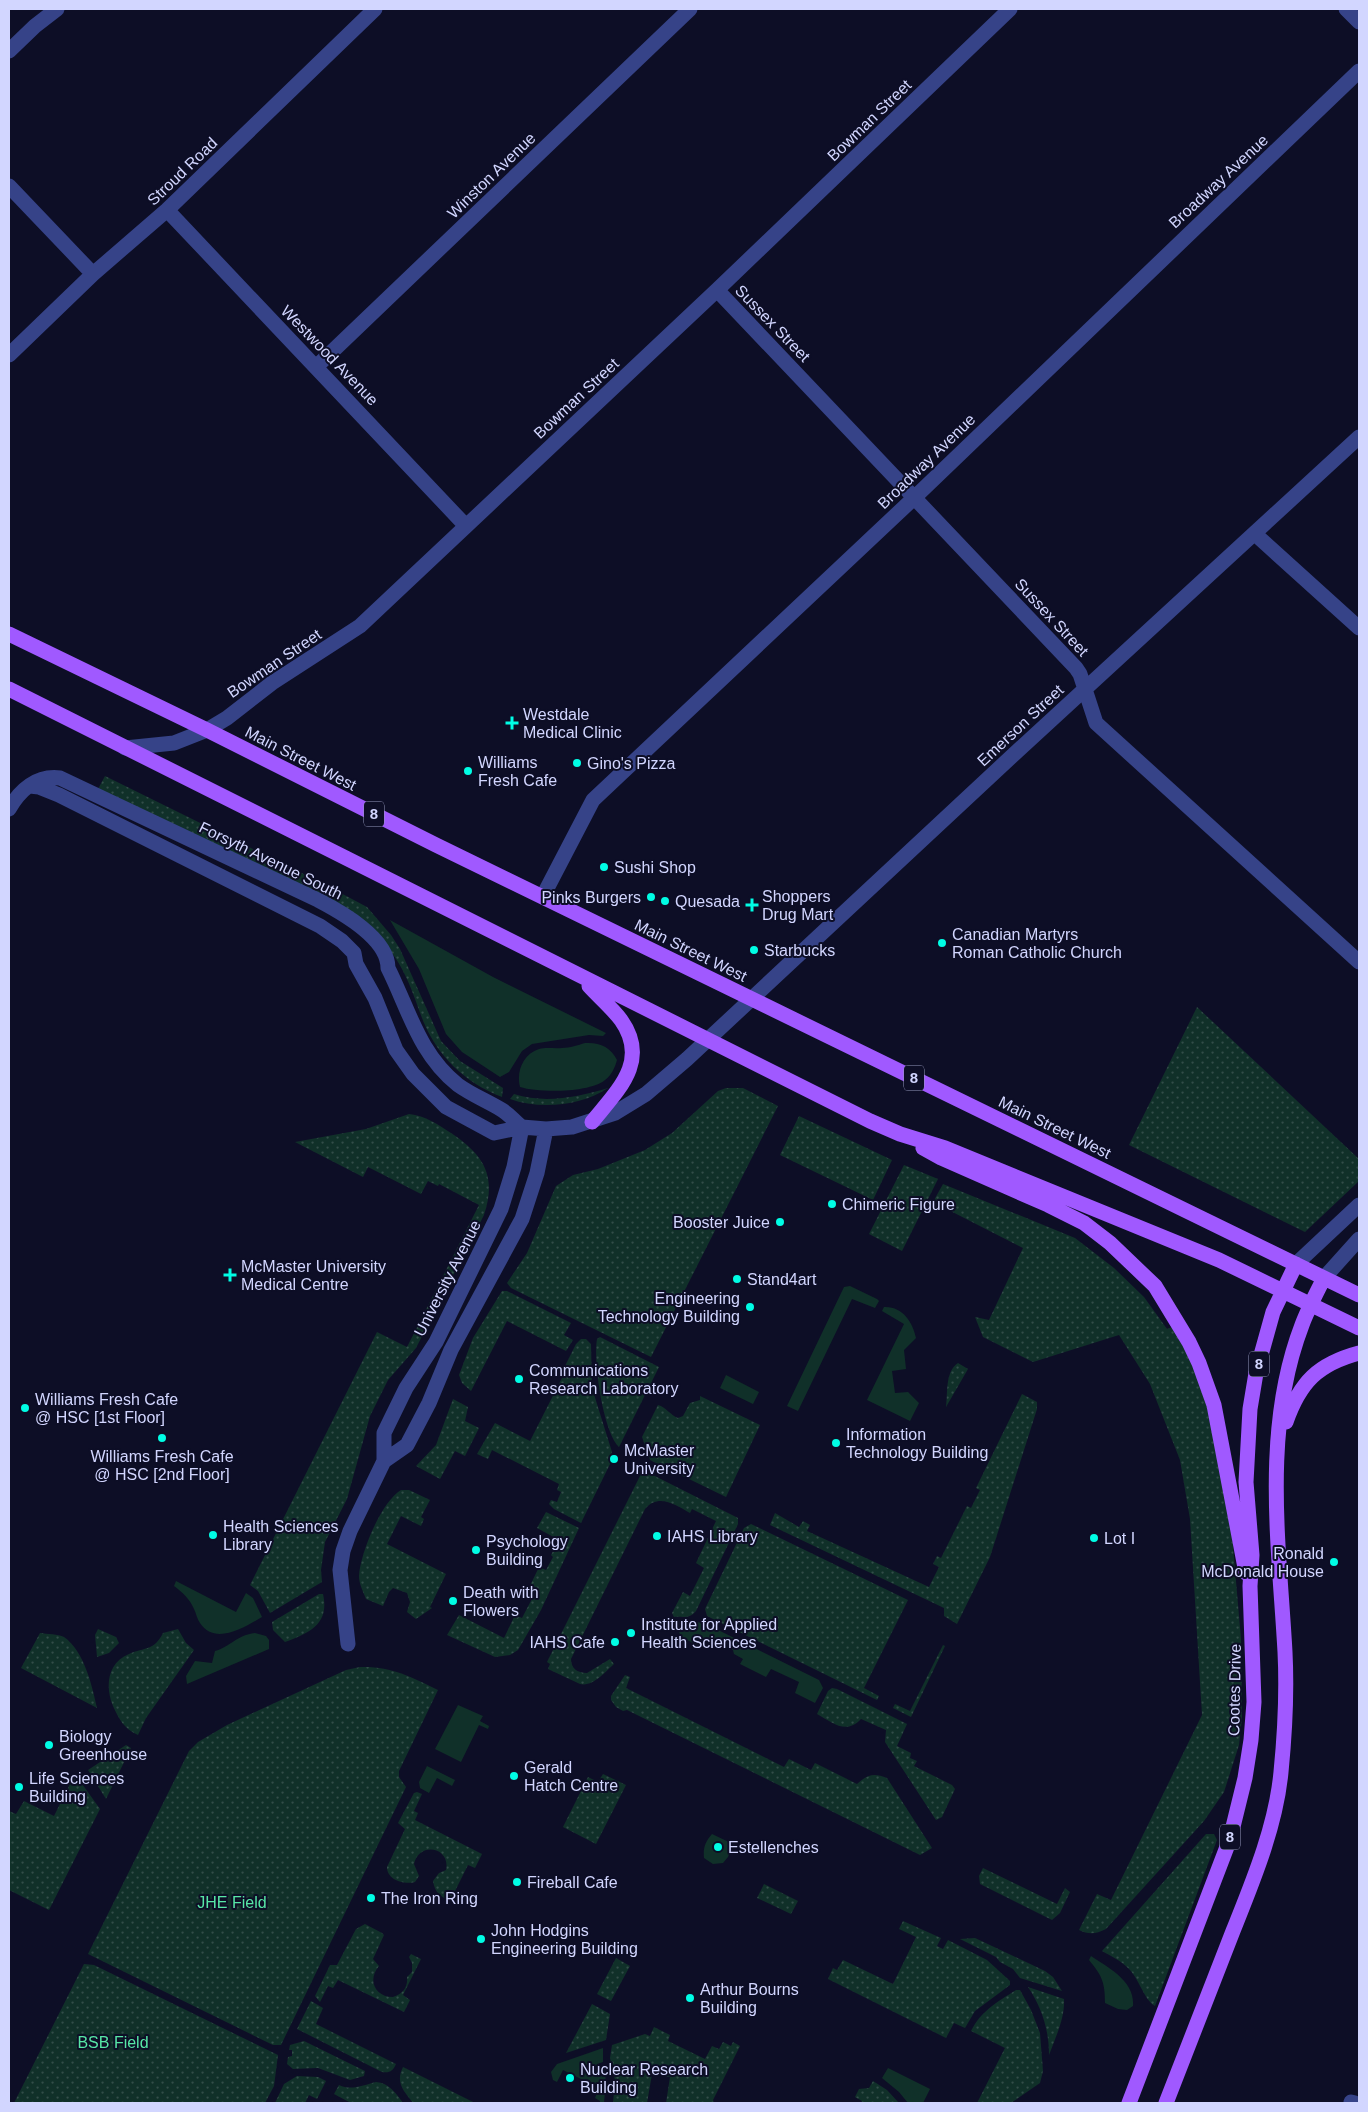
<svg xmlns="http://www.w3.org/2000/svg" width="1368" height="2112" viewBox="0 0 1368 2112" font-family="Helvetica,sans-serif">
	<defs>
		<pattern id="grass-dots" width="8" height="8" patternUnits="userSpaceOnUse" patternTransform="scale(1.25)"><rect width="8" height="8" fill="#103029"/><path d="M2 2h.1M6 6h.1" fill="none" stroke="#324d49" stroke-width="1.8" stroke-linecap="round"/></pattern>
	</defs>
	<rect width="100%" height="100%" fill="#0d0e26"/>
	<path fill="url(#grass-dots)" d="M 105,776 L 320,882 L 367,907 L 391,935 L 400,949 L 441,1041 L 460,1061 L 503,1088 L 502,1097 C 465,1083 436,1055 422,1018 C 416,1002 411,986 403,971 C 396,957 386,945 376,933 L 98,789 Z
		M 1197,1007 L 1359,1159 L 1359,1181 L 1305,1232 L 1129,1145 Z
		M 608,1088 C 581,1106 540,1110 510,1099 L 514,1094 C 545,1104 578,1097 608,1088 Z
		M 726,1088 L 743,1088 L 778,1106 L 651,1357 L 511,1288 L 507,1283 L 527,1253 L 556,1186 L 573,1175 L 598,1169 L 645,1150 L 672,1133 L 718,1091 Z
		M 409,1114 C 426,1116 437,1124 451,1133 C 484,1155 497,1176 484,1215 L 416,1348 L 388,1380 L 370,1416 L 347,1499 L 325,1542 L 321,1570 L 322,1582 L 270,1613 L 258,1591 L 250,1585 L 377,1332 L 407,1347 L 479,1205 L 439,1184 L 438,1186 L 428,1181 L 421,1194 L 368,1167 L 363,1177 L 295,1142 L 366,1129 Z
		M 799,1116 L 892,1160 L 873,1200 L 780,1155 Z
		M 904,1165 L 938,1179 L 902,1251 L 869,1234 Z
		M 943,1184 L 1075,1238 L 1114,1268 L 1144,1297 L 1167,1329 L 1172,1327 L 1190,1357 L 1208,1408 L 1231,1523 L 1241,1639 L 1242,1718 L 1239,1745 L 1224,1792 L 1204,1821 L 1106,1929 C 1096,1934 1089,1935 1079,1930 L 1097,1894 L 1111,1900 L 1202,1715 L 1190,1519 L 1180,1460 L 1150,1384 L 1119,1335 L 1033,1362 L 983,1337 L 975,1317 L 989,1320 L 1023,1248 L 933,1202 Z
		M 502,1291 L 507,1291 L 571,1323 L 564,1335 L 573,1340 L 566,1351 L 507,1321 L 471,1391 L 462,1383 L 459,1375 L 473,1338 Z
		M 600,1337 L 659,1367 L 619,1447 C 603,1432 593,1361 597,1339 Z
		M 581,1339 L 586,1339 L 591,1344 L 592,1388 L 612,1452 L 610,1459 L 612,1460 L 581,1523 L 554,1509 L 549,1504 L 551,1500 L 557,1502 L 561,1492 L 557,1490 L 559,1484 L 492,1450 L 488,1459 L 477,1454 L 495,1423 L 530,1441 L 567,1368 L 565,1366 L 576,1344 Z
		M 958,1363 L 968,1369 L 946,1407 C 948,1392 945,1372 958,1363 Z
		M 1022,1394 L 1037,1402 L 1037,1409 L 990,1557 L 957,1624 L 944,1616 L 944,1608 L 770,1525 L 775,1513 L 799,1527 L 803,1521 L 810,1525 L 807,1531 L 929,1587 L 939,1567 L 933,1564 L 937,1556 L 941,1558 L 967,1506 L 971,1508 L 980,1490 L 976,1488 Z
		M 700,1396 L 760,1425 L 726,1497 L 650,1460 L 642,1437 L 658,1405 C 666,1407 670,1415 678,1418 L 683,1416 L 690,1403 L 700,1400 Z
		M 453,1399 L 468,1407 L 465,1421 L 479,1428 L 465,1456 L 455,1451 L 440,1479 L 416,1466 L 436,1445 Z
		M 643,1470 L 738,1518 L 738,1524 L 696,1611 C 688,1620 683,1616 674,1617 L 672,1613 L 683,1592 L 690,1596 L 704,1568 L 696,1563 L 716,1521 L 692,1509 L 690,1513 C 675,1505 659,1493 645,1509 L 571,1659 C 571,1668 577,1673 587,1673 L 610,1659 L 614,1664 C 605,1672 593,1687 580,1684 L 548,1669 L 550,1664 L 547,1662 Z
		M 401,1490 L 409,1490 L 430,1500 L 421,1517 L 424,1519 L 421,1526 L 401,1516 L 387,1544 L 446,1574 L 430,1607 L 432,1608 L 416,1619 L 407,1612 L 410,1602 L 407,1593 L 393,1588 L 389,1592 L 383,1606 L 366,1599 C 363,1591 359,1584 359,1576 C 360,1554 381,1502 401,1490 Z
		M 546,1512 L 579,1528 L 541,1610 L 518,1650 L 510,1655 L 495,1657 L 447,1635 L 459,1615 L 504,1638 L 515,1615 L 522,1618 L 534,1595 L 527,1592 L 539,1567 L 546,1570 L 553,1557 L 551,1555 L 559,1540 L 537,1528 Z
		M 751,1524 L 908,1600 L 864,1688 L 879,1696 L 877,1700 L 707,1616 L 705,1609 L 744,1528 Z
		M 319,1594 L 323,1594 C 330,1625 308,1633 285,1642 L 273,1630 L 272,1622 Z
		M 98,1629 L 116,1637 L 119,1643 L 109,1653 L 97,1657 L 95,1635 Z
		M 178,1629 L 186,1643 L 194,1650 L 146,1718 L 138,1735 C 124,1729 119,1719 113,1706 C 105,1687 107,1663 129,1654 C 145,1647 154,1651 163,1633 Z
		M 40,1633 C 47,1634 58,1634 64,1637 C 84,1651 92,1685 97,1708 L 21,1668 Z
		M 943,1645 L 945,1646 L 911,1717 L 893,1708 L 895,1704 L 910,1711 Z
		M 360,1667 C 390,1666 412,1677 438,1690 L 399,1771 L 399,1777 L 406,1787 L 281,2045 L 273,2045 L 88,1954 L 189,1751 L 198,1742 L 227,1725 L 346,1670 Z
		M 625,1675 L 630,1677 L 626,1688 L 784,1767 L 789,1759 L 811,1770 L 815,1763 L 857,1784 C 868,1774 874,1773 887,1778 L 932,1848 L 920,1855 L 627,1710 L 623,1711 L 616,1707 L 611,1700 L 611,1696 Z
		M 832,1688 L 837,1689 L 907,1724 L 897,1746 L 911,1753 L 910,1758 L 917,1761 L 914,1766 L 952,1785 L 955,1789 L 942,1817 L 936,1820 L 885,1742 L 886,1730 L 861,1719 C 846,1735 833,1723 817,1714 L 828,1691 Z
		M 126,1745 L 131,1748 L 106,1799 L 88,1770 Z
		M 75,1774 L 100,1809 L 49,1910 L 9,1890 L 9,1811 L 16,1814 L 24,1801 L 54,1816 Z
		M 603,1774 L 626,1785 L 596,1844 L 563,1827 L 588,1777 L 598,1782 Z
		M 417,1792 L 422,1794 L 414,1811 L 418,1813 L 415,1820 L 482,1854 L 475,1868 L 468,1865 L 450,1901 C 440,1896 435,1893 433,1881 L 439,1873 L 446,1870 C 451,1847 419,1841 414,1864 L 419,1876 L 415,1882 C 404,1885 387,1880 387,1867 L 405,1829 L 398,1823 L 414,1793 Z
		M 1206,1834 L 1214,1834 L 1217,1840 L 1155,2006 C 1144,2000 1139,1978 1128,1968 C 1121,1961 1111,1956 1102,1951 Z
		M 983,1868 L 1057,1904 L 1065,1888 L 1070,1892 L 1060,1913 L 1052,1920 L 980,1884 L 979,1876 Z
		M 764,1884 L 798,1901 L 791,1914 L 757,1898 Z
		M 903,1921 L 941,1938 L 937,1946 L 943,1949 L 948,1940 L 987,1960 L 1010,1981 L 1010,1985 L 975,2011 L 965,2028 L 954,2023 L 946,2038 L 828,1979 L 833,1968 L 837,1970 L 843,1960 L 893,1984 L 916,1937 L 899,1929 Z
		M 365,1924 L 382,1933 L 384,1935 L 373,1959 L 379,1966 C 367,1980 375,1997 393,1997 C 403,1994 408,1987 407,1977 L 412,1972 L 412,1963 L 409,1957 L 411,1954 L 421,1959 L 403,1995 L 410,2000 L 404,2012 L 338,1980 L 333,1988 L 328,1986 L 320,2002 L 315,1996 L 330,1965 L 337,1965 L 356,1929 Z
		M 975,1938 L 1045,1971 L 1053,1977 L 1062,1991 L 1020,1978 L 1013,1969 L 1000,1962 L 996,1957 L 960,1939 Z
		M 616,1958 L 630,1966 L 611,2001 L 597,1994 Z
		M 84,1964 L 94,1965 L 278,2055 L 274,2086 L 265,2103 L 14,2103 Z
		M 1028,1987 L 1064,1999 C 1065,2018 1056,2036 1049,2055 C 1049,2030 1042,2008 1028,1987 Z
		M 1016,1990 L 1020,1990 L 1031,2010 L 1040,2033 L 1043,2071 L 1040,2083 L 1011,2103 L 977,2103 L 1005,2048 L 971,2031 C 981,2011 997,2002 1016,1990 Z
		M 311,2001 L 323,2008 L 316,2024 L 396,2064 C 393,2071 390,2073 382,2072 L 297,2029 Z
		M 592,2004 L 610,2014 L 606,2040 L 566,2053 Z
		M 654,2027 L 670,2035 L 668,2041 L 705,2059 L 712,2046 L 719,2049 L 723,2042 L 731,2046 L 733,2042 L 740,2046 L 713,2100 L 714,2103 L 666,2103 L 670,2077 L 652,2074 L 647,2103 L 613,2103 L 615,2080 L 610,2058 L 612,2045 L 645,2034 L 650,2036 Z
		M 304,2041 L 365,2071 L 364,2076 L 350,2080 L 318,2068 L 293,2069 L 287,2064 L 288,2057 L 292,2056 L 292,2050 L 289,2050 L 290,2045 Z
		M 403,2067 L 475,2103 L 413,2103 C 404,2091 395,2083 403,2067 Z
		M 297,2076 L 318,2077 L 326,2081 L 317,2099 L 309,2095 L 305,2103 L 275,2103 L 284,2084 Z
		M 873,2081 L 887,2090 L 899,2103 L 861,2103 L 862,2101 L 855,2097 L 859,2089 L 869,2088 Z
		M 376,2082 C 389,2083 396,2093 403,2103 L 351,2103 L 334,2094 L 339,2085 C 351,2091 364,2085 376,2082 Z"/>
	<path fill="#103029" d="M 390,920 L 493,977 L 606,1033 L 603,1036 L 589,1035 L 532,1044 L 522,1051 L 509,1072 L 500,1077 L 462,1052 L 446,1034 L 419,969 Z
		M 585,1043 C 599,1042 611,1047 617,1060 C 615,1067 612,1075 605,1080 C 589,1093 539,1093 520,1087 C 516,1072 523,1054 539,1049 C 547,1047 554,1049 562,1048 C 570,1048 578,1045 585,1043 Z
		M 850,1286 L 877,1299 L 879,1301 L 875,1308 L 852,1299 L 798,1411 L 787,1406 L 844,1287 Z
		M 884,1307 C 902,1306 913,1322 916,1338 L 904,1350 L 906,1369 L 892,1371 L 895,1393 L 908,1392 L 919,1403 L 910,1421 L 867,1400 L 904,1324 L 882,1311 Z
		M 726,1375 L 759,1392 L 753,1404 L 720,1388 Z
		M 176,1581 L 236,1612 L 246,1593 L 253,1598 L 262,1617 C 245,1627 215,1646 200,1623 C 197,1619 196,1613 194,1609 C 190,1599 182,1592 174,1586 Z
		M 696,1622 L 704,1623 L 819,1680 L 823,1688 L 815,1703 L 795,1693 L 799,1682 L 771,1669 L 766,1677 L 740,1664 L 743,1659 L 734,1654 L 733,1650 L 706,1638 L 701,1647 L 681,1637 L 678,1629 L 682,1628 L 683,1625 Z
		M 255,1633 L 266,1636 L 269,1640 L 269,1649 L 187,1684 L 186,1676 L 195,1661 L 212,1663 L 215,1651 C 230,1647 237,1635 255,1633 Z
		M 458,1705 L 483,1716 L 480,1721 L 489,1726 L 488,1729 L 479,1725 L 461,1762 L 435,1749 Z
		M 427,1766 L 455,1780 L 452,1786 L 437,1778 L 429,1793 L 420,1788 L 419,1782 Z
		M 712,1834 L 733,1844 L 728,1857 L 723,1863 L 713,1864 L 704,1858 C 703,1848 705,1842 712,1834 Z
		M 1091,1956 C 1109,1968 1135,1981 1133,2006 L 1127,2010 L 1118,2009 L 1105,2003 C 1105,1982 1102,1976 1089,1960 Z
		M 603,2048 L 603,2062 L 597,2064 L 598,2070 L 604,2069 L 606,2081 L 604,2103 L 600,2103 L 600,2101 L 595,2098 L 599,2088 L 563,2070 L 557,2082 L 553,2080 L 551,2072 L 557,2064 Z
		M 888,2068 L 930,2089 L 923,2103 L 908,2103 L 899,2092 L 882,2078 Z"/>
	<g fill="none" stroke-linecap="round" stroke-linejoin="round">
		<path stroke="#364388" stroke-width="15" d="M 1346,9 L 1359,22
			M 9,51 L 35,26 L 57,9
			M 9,186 L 93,274
			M 167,210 L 465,525
			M 717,290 L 1076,668 L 1080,674 L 1096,723 L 1359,962
			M 9,355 L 93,274 L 167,210 L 375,9
			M 317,366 L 690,9
			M 1255,534 L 1359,628
			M 125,748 L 174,743 L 207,730 L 227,718 L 272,683 L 360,626 L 717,290 L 1010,9
			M 30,786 L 39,787 L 59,795 L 320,926 L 342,941 L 354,953 L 356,964 L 375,998 L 396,1050 L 413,1074 L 446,1107 L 494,1133 L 522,1127 L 546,1129 L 572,1127 L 615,1113 L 646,1094 L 687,1059 L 1011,757 L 1359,437
			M 9,809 C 20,790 37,775 60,778 L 318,900 C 341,912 388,938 388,968 C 409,1010 419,1054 458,1085 C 472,1095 487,1101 502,1110 C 509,1114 515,1122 522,1127
			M 543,896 L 593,800 L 915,497 L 1359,71
			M 1296,1264 L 1359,1205
			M 1324,1278 L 1359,1239
			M 384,1461 L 407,1445 L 429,1403 L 451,1350 L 522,1219 L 537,1173 L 546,1129
			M 348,1644 L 340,1570 L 343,1551 L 350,1531 L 384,1461 L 384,1433 L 406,1388 L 436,1342 L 501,1209 L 514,1167 L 522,1127
			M 1351,2102 L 1355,2103"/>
		<path stroke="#a059ff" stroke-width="15" d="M 9,634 L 207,730 L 436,845 L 1359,1295
			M 9,689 L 870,1121 L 900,1134 L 945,1148 L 1219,1260 L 1359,1328
			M 589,986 C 599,997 612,1008 621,1020 C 650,1061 618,1090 592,1122
			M 923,1148 L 941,1158 L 1048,1205 L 1084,1223 L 1110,1243 L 1155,1286 L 1189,1342 L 1199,1363 L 1214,1405 L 1246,1573
			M 1286,1422 C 1300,1382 1318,1364 1359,1353
			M 1129,2103 L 1230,1839 L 1245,1778 L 1251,1740 L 1254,1702 L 1250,1586 L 1252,1555 L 1246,1482 L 1250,1409 L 1256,1373 L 1273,1312 L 1296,1264
			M 1166,2103 C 1188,2046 1210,1989 1233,1931 C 1253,1881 1276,1826 1281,1772 C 1285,1732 1287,1692 1285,1652 C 1279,1544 1262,1429 1302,1325 C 1308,1309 1316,1294 1324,1278"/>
	</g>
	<g fill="#00fde5" stroke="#0d0e26" stroke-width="2">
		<path d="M509.5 715.5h5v5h5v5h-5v5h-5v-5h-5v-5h5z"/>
		<circle cx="577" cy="763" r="5"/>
		<circle cx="468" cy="771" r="5"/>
		<circle cx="604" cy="867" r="5"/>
		<circle cx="651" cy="897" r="5"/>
		<circle cx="665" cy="901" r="5"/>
		<path d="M749.5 897.5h5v5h5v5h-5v5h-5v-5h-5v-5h5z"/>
		<circle cx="942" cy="943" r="5"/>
		<circle cx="754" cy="950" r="5"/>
		<circle cx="832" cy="1204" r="5"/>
		<circle cx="780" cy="1222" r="5"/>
		<path d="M227.5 1267.5h5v5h5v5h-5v5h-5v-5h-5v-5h5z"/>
		<circle cx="737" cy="1279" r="5"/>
		<circle cx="750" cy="1307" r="5"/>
		<circle cx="519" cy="1379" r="5"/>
		<circle cx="25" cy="1408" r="5"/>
		<circle cx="162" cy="1438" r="5"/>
		<circle cx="836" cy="1443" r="5"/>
		<circle cx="614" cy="1459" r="5"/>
		<circle cx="213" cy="1535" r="5"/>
		<circle cx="657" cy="1536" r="5"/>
		<circle cx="1094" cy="1538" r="5"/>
		<circle cx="476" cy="1550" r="5"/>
		<circle cx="1334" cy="1562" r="5"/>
		<circle cx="453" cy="1601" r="5"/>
		<circle cx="631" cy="1633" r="5"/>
		<circle cx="615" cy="1642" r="5"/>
		<circle cx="49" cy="1745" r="5"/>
		<circle cx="514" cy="1776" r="5"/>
		<circle cx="19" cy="1787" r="5"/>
		<circle cx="718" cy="1847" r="5"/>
		<circle cx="517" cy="1882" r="5"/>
		<circle cx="371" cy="1898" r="5"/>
		<circle cx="481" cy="1939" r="5"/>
		<circle cx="690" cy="1998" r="5"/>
		<circle cx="570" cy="2078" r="5"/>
	</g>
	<g text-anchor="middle" stroke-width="4" stroke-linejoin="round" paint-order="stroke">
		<g fill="#0d0e26" stroke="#979abe" stroke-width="1">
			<rect x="364" y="801.5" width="20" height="25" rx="4"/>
			<rect x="904" y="1065.5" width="20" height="25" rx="4"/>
			<rect x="1249" y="1351.5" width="20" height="25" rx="4"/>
			<rect x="1220" y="1824.5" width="20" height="25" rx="4"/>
		</g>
		<g font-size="15" font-weight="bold" fill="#d2d6ff">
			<text x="374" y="819">8</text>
			<text x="914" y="1083">8</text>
			<text x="1259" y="1369">8</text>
			<text x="1230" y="1842">8</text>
		</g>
		<g font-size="16" fill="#d2d6ff" stroke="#0d0e26">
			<text transform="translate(869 120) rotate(-44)" y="6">Bowman Street</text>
			<text transform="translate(182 171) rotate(-44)" y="6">Stroud Road</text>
			<text transform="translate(491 175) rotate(-44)" y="6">Winston Avenue</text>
			<text transform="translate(1218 181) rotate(-43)" y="6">Broadway Avenue</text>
			<text transform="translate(773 323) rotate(46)" y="6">Sussex Street</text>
			<text transform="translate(330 355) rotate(46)" y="6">Westwood Avenue</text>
			<text transform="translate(576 398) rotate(-43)" y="6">Bowman Street</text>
			<text transform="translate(926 461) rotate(-44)" y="6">Broadway Avenue</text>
			<text transform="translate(1052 617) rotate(47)" y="6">Sussex Street</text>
			<text transform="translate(274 663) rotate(-34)" y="6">Bowman Street</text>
			<text transform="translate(1020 725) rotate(-43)" y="6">Emerson Street</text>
			<text transform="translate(301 758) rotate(27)" y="6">Main Street West</text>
			<text transform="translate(271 860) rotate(26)" y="6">Forsyth Avenue South</text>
			<text transform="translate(691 950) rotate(26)" y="6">Main Street West</text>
			<text transform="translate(1055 1127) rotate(26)" y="6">Main Street West</text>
			<text transform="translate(447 1278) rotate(-63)" y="6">University Avenue</text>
			<text transform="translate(1234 1690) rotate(-89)" y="6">Cootes Drive</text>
		</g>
		<g font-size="16" fill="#d2d6ff" stroke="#0d0e26" text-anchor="start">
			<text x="523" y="720">Westdale<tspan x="523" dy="18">Medical Clinic</tspan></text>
			<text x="478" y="768">Williams<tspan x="478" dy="18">Fresh Cafe</tspan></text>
			<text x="587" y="769">Gino's Pizza</text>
			<text x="614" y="873">Sushi Shop</text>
			<text x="762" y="902">Shoppers<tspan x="762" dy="18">Drug Mart</tspan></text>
			<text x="641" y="903" text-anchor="end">Pinks Burgers</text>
			<text x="675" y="907">Quesada</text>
			<text x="952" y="940">Canadian Martyrs<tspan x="952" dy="18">Roman Catholic Church</tspan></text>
			<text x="764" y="956">Starbucks</text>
			<text x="842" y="1210">Chimeric Figure</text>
			<text x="770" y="1228" text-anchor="end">Booster Juice</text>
			<text x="241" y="1272">McMaster University<tspan x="241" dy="18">Medical Centre</tspan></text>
			<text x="747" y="1285">Stand4art</text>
			<text x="740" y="1304" text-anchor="end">Engineering<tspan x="740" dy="18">Technology Building</tspan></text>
			<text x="529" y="1376">Communications<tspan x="529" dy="18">Research Laboratory</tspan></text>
			<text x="35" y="1405">Williams Fresh Cafe<tspan x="35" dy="18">@ HSC [1st Floor]</tspan></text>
			<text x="846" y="1440">Information<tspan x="846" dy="18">Technology Building</tspan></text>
			<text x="624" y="1456">McMaster<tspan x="624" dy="18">University</tspan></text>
			<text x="162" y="1462" text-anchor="middle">Williams Fresh Cafe<tspan x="162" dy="18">@ HSC [2nd Floor]</tspan></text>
			<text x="223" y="1532">Health Sciences<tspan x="223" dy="18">Library</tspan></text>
			<text x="667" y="1542">IAHS Library</text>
			<text x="1104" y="1544">Lot I</text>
			<text x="486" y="1547">Psychology<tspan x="486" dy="18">Building</tspan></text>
			<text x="1324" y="1559" text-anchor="end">Ronald<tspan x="1324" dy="18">McDonald House</tspan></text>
			<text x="463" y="1598">Death with<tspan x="463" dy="18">Flowers</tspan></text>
			<text x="641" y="1630">Institute for Applied<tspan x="641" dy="18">Health Sciences</tspan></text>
			<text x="605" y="1648" text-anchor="end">IAHS Cafe</text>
			<text x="59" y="1742">Biology<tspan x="59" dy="18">Greenhouse</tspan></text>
			<text x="524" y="1773">Gerald<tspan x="524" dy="18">Hatch Centre</tspan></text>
			<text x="29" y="1784">Life Sciences<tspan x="29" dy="18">Building</tspan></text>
			<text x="728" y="1853">Estellenches</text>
			<text x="527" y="1888">Fireball Cafe</text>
			<text x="381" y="1904">The Iron Ring</text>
			<text x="491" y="1936">John Hodgins<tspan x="491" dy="18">Engineering Building</tspan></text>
			<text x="700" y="1995">Arthur Bourns<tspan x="700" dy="18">Building</tspan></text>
			<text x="580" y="2075">Nuclear Research<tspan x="580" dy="18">Building</tspan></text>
		</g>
		<g font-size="16" fill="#57e6a6" stroke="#0d0e26">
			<text x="232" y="1908">JHE Field</text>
			<text x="113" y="2048">BSB Field</text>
		</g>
	</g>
	<rect width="1368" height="2112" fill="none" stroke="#d2d6ff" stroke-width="20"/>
</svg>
